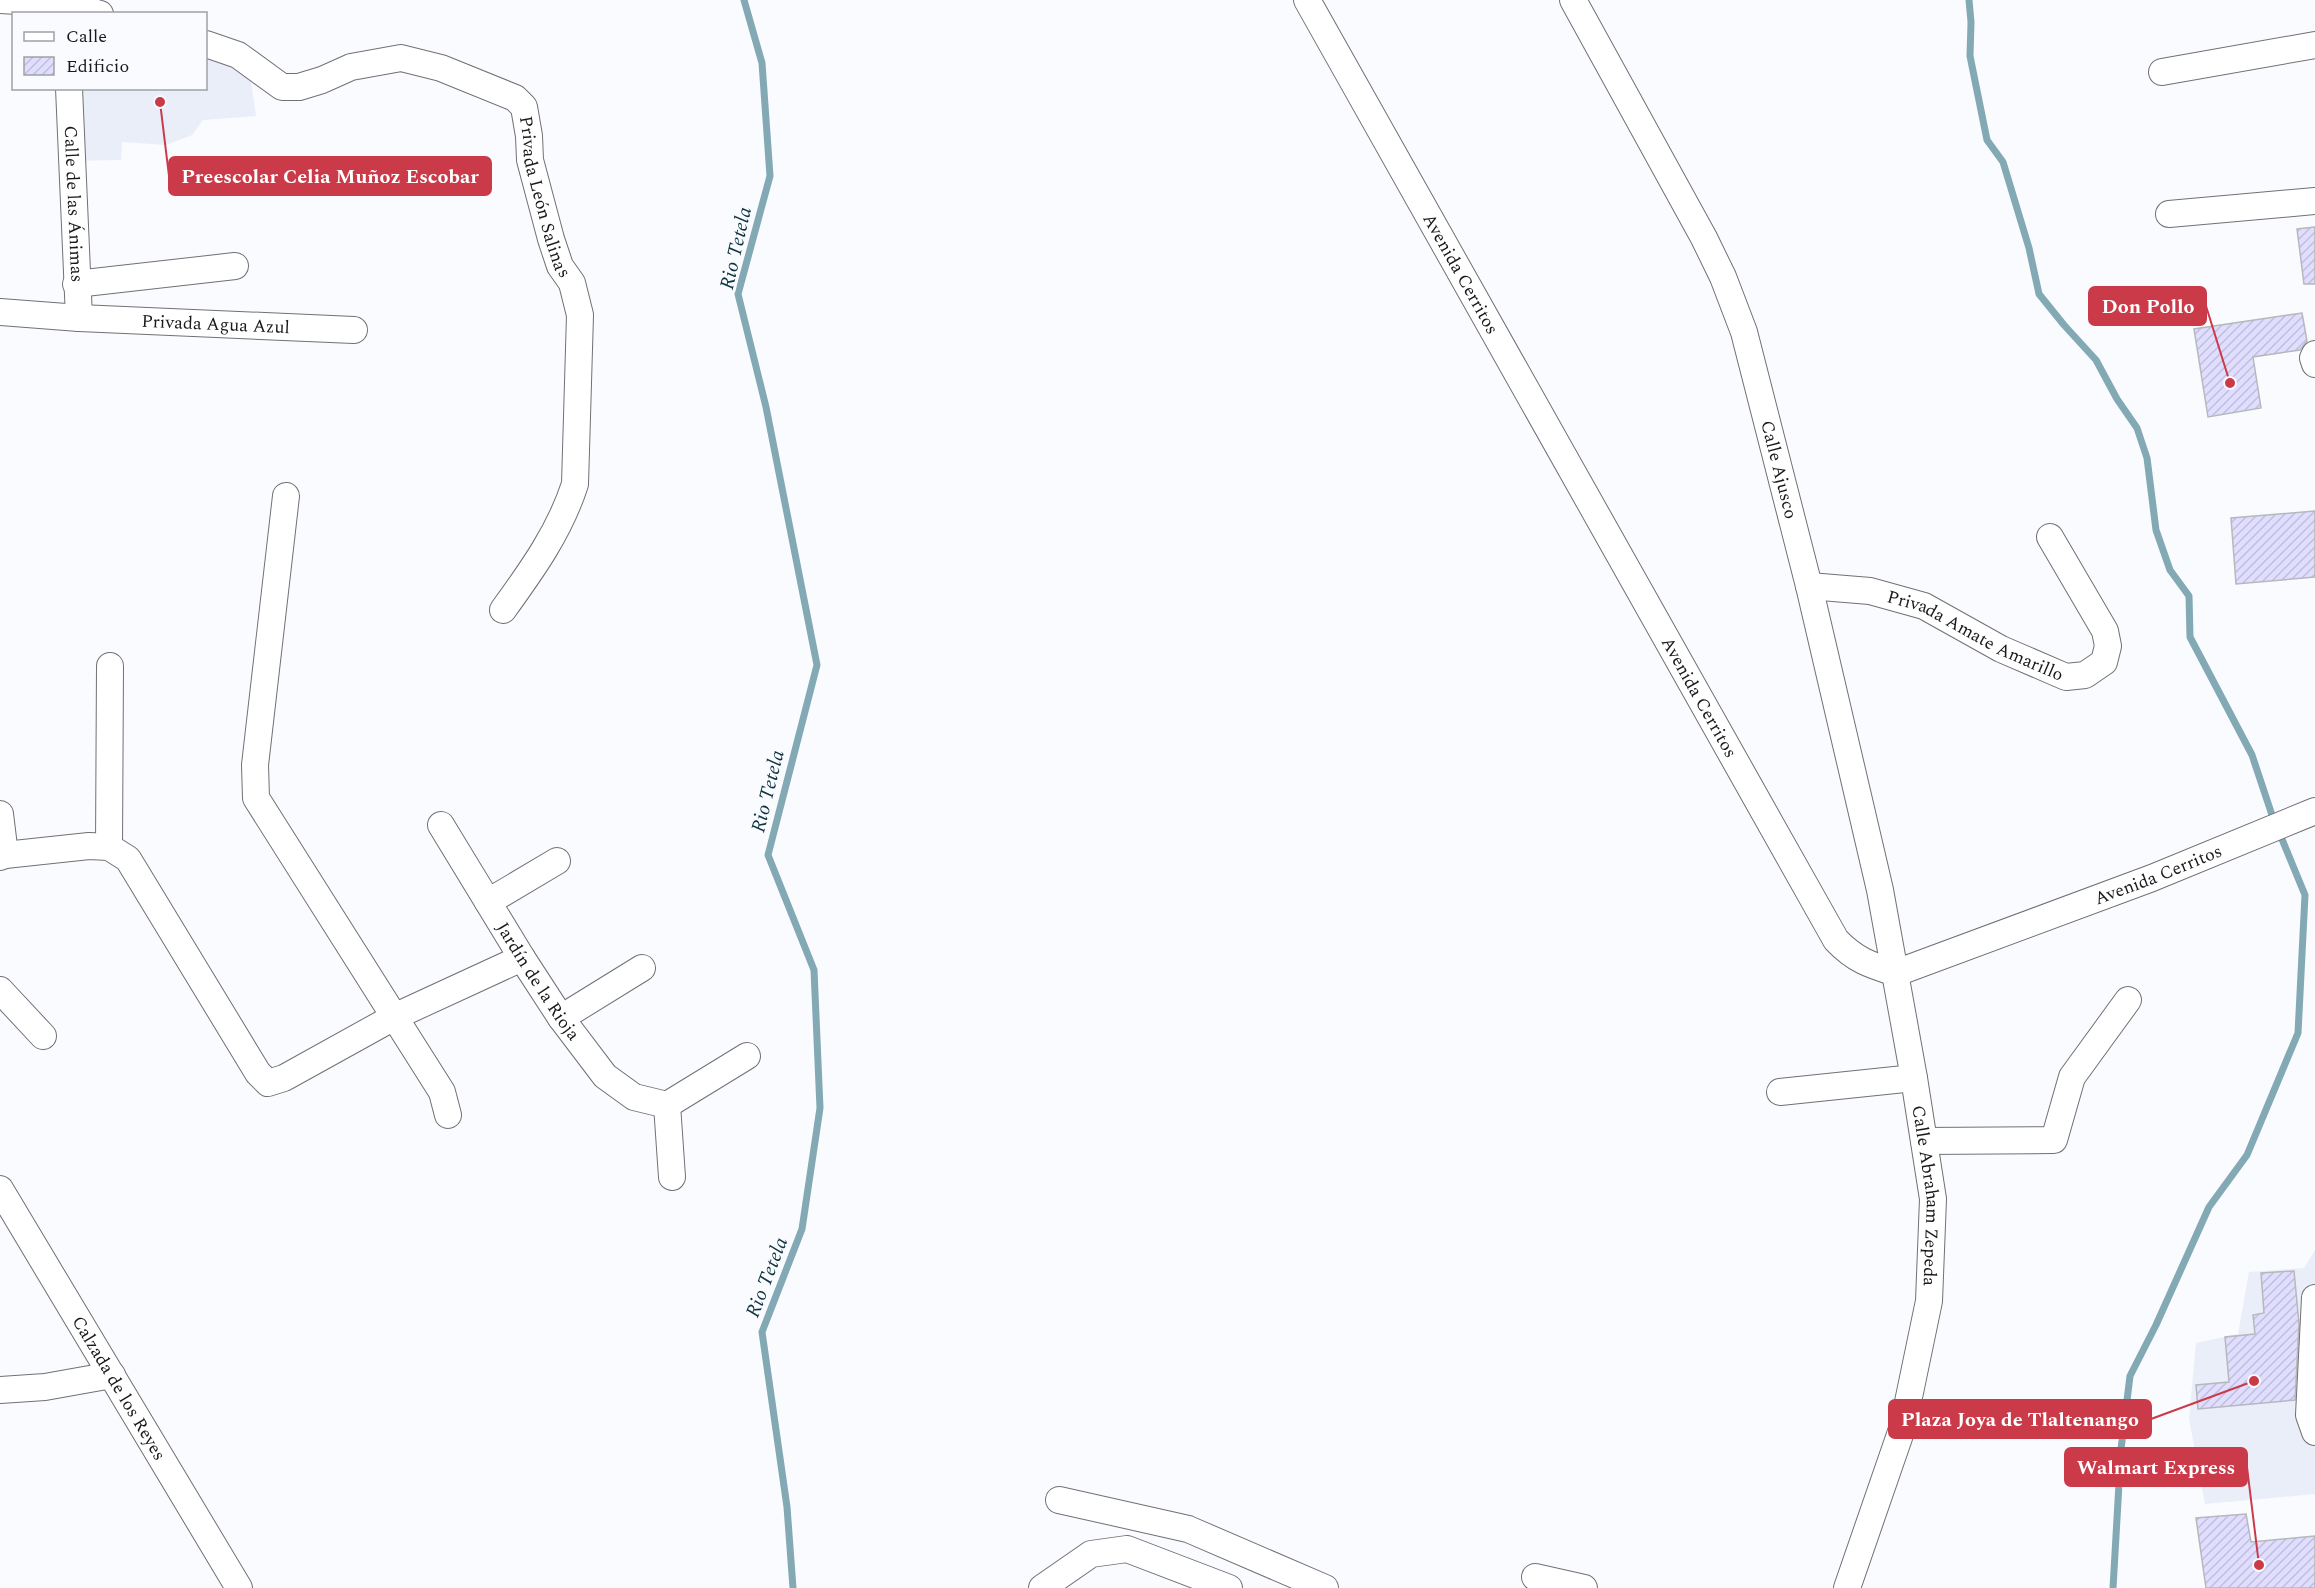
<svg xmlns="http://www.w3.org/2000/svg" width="2315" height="1588" viewBox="0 0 2315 1588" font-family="Spectral,serif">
	<defs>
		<pattern id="building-hatch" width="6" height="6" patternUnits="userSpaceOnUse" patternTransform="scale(1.5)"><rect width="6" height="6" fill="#e0deff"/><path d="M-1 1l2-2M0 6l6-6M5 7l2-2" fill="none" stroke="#c0beda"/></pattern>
	</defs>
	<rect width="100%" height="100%" fill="#f9fbff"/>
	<path fill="#e9eef8" d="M 206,42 L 248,61 L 256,116 L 203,120 L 192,135 L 166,145 L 122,142 L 121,160 L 65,161 L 65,89 L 206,88 Z
		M 2315,1250 L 2315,1494 L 2205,1504 L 2189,1419 L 2196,1343 L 2238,1334 L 2249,1272 L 2304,1268 Z"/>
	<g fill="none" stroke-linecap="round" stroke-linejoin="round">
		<path stroke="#83a9b5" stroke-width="7" d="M 744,0 L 762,63 L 770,176 L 738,294 L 766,407 L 817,665 L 768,855 L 814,970 L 820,1108 L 802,1229 L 762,1332 L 787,1507 L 793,1588
			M 1969,0 L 1971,22 L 1970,56 L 1987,140 L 2003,162 L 2029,248 L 2039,294 L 2064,325 L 2096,360 L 2117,399 L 2137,428 L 2147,458 L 2156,530 L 2170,570 L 2189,596 L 2190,637 L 2252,755 L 2272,815 L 2305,895 L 2298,1033 L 2247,1155 L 2209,1207 L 2156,1325 L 2130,1376 L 2121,1449 L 2113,1588"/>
	</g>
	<path fill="url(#building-hatch)" stroke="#b8b7bb" stroke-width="1.5" d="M 2315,227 L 2315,284 L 2304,284 L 2297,229 Z
		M 2302,313 L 2307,341 L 2300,350 L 2253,357 L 2261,408 L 2208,417 L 2194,329 Z
		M 2315,511 L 2315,577 L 2236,584 L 2231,518 Z
		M 2294,1271 L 2299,1324 L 2295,1400 L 2198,1409 L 2196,1385 L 2229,1382 L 2225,1337 L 2255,1334 L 2253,1315 L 2264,1313 L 2261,1273 Z
		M 2246,1514 L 2251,1542 L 2315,1536 L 2315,1588 L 2206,1588 L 2196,1518 Z"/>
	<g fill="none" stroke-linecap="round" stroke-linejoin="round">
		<g stroke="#707174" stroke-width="28">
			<g id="minor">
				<path d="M 0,0 L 66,4 L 100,14"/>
				<path id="s1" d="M 1307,0 L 1836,940 C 1855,960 1870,965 1896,973 L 2152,878 L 2315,811"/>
				<path id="s2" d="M 1573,0 L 1704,238 L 1723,277 L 1744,332 L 1809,586 L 1880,890 L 1914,1078 L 1933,1199 L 1929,1301 L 1903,1426 L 1847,1588"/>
				<path id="s3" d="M 206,44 L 238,55 L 282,87 L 299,87 L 322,80 L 351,67 L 401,58 L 441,68 L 515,98 L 524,107 L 529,136 L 530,160 L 551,239 L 560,266 L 572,283 L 580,315 L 575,484 C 560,531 532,570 503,610"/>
				<path d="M 2162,72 L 2315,45"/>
				<path id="s4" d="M 69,88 L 79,318"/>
				<path d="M 2169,214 L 2315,201"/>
				<path d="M 76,284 L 235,266"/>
				<path id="s5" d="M 0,312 L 79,318 L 354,330"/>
				<path d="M 2315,354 L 2313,358 L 2315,364"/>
				<path d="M 286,496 L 255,765 L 256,798 L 442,1092 L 448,1115"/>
				<path id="s6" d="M 1809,586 L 1870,591 L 1924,606 L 2001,649 L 2066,677 L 2085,675 L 2104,662 L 2108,646 L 2105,631 L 2050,537"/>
				<path d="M 0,814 L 5,855"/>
				<path id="s7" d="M 441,825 L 522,958 L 561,1018 L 605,1076 L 634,1097 L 667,1105"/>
				<path d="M 109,847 L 110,666"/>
				<path d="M 0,857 L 5,855 L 89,846 L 109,847 L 128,859 L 258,1073 L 268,1083 L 284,1078 L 396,1016 L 522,958"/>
				<path d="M 488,902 L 557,861"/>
				<path d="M 0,990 L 43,1036"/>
				<path d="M 561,1018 L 642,968"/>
				<path d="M 1780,1092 L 1914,1078"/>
				<path d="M 667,1105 L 747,1056"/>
				<path d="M 667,1105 L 672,1177"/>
				<path d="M 1924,1141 L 2054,1140 L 2072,1077 L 2128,1000"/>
				<path id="s8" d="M 0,1189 L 239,1588"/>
				<path d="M 2315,1298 L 2309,1415 L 2315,1432"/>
				<path d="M 0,1390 L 45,1387 L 112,1375"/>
				<path d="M 1059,1500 L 1188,1529 L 1325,1588"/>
				<path d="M 1535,1577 L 1584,1588"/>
				<path d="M 1042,1588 L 1091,1554 L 1127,1549 L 1229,1588"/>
			</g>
		</g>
		<use href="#minor" stroke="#fff" stroke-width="26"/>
	</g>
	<g text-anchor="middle" stroke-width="6" stroke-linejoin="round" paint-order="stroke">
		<g font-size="18" fill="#19191b" stroke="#f9fbff">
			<text dy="6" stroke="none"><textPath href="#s3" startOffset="438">Privada León Salinas</textPath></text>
			<text dy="6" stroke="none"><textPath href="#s4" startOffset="116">Calle de las Ánimas</textPath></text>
			<text dy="6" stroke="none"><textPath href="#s1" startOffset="314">Avenida Cerritos</textPath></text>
			<text dy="6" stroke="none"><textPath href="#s5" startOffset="216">Privada Agua Azul</textPath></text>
			<text dy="6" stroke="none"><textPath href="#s2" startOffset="516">Calle Ajusco</textPath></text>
			<text dy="6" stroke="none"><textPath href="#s6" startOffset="176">Privada Amate Amarillo</textPath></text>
			<text dy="6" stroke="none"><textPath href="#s1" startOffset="800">Avenida Cerritos</textPath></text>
			<text dy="6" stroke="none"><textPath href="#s1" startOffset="1428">Avenida Cerritos</textPath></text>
			<text dy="6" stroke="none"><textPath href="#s7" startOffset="184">Jardín de la Rioja</textPath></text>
			<text dy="6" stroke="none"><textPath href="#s2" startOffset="1258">Calle Abraham Zepeda</textPath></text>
			<text dy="6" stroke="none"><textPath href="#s8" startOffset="232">Calzada de los Reyes</textPath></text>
		</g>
		<g font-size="20" font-style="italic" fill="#0e333d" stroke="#f9fbff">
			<text transform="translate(735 248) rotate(-77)" y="7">Rio Tetela</text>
			<text transform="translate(767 791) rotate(-76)" y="7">Rio Tetela</text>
			<text transform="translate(766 1277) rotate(-69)" y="7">Rio Tetela</text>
		</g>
	</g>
	<path fill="none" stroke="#ca3a48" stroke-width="2" d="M160 102L169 176M2230 383L2206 306M2254 1381L2151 1419M2259 1565L2247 1467"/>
	<g fill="#ca3a48" stroke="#f9fbff" stroke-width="2">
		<circle cx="160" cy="102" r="6"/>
		<circle cx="2230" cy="383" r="6"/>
		<circle cx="2254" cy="1381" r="6"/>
		<circle cx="2259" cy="1565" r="6"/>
	</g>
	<g fill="#ca3a48" stroke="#ca3a48" stroke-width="2">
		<rect x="169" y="157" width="322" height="38" rx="6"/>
		<rect x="2089" y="287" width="117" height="38" rx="6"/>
		<rect x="1889" y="1400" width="262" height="38" rx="6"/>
		<rect x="2065" y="1448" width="182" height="38" rx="6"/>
	</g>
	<g font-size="20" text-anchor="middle" font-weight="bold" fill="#fff">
		<text x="330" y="183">Preescolar Celia Muñoz Escobar</text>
		<text x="2148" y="313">Don Pollo</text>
		<text x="2020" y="1426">Plaza Joya de Tlaltenango</text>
		<text x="2156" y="1474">Walmart Express</text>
	</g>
	<rect x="12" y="12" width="195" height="78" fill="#f9fbff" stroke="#9fa1a4" stroke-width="1.5"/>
	<rect x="24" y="32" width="30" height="9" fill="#ffffff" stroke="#9fa1a4" stroke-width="1.5"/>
	<text x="66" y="42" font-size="18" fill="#19191b">Calle</text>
	<rect x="24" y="57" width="30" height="18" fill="url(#building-hatch)" stroke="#9fa1a4" stroke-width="1.5"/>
	<text x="66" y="72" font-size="18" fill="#19191b">Edificio</text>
</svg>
